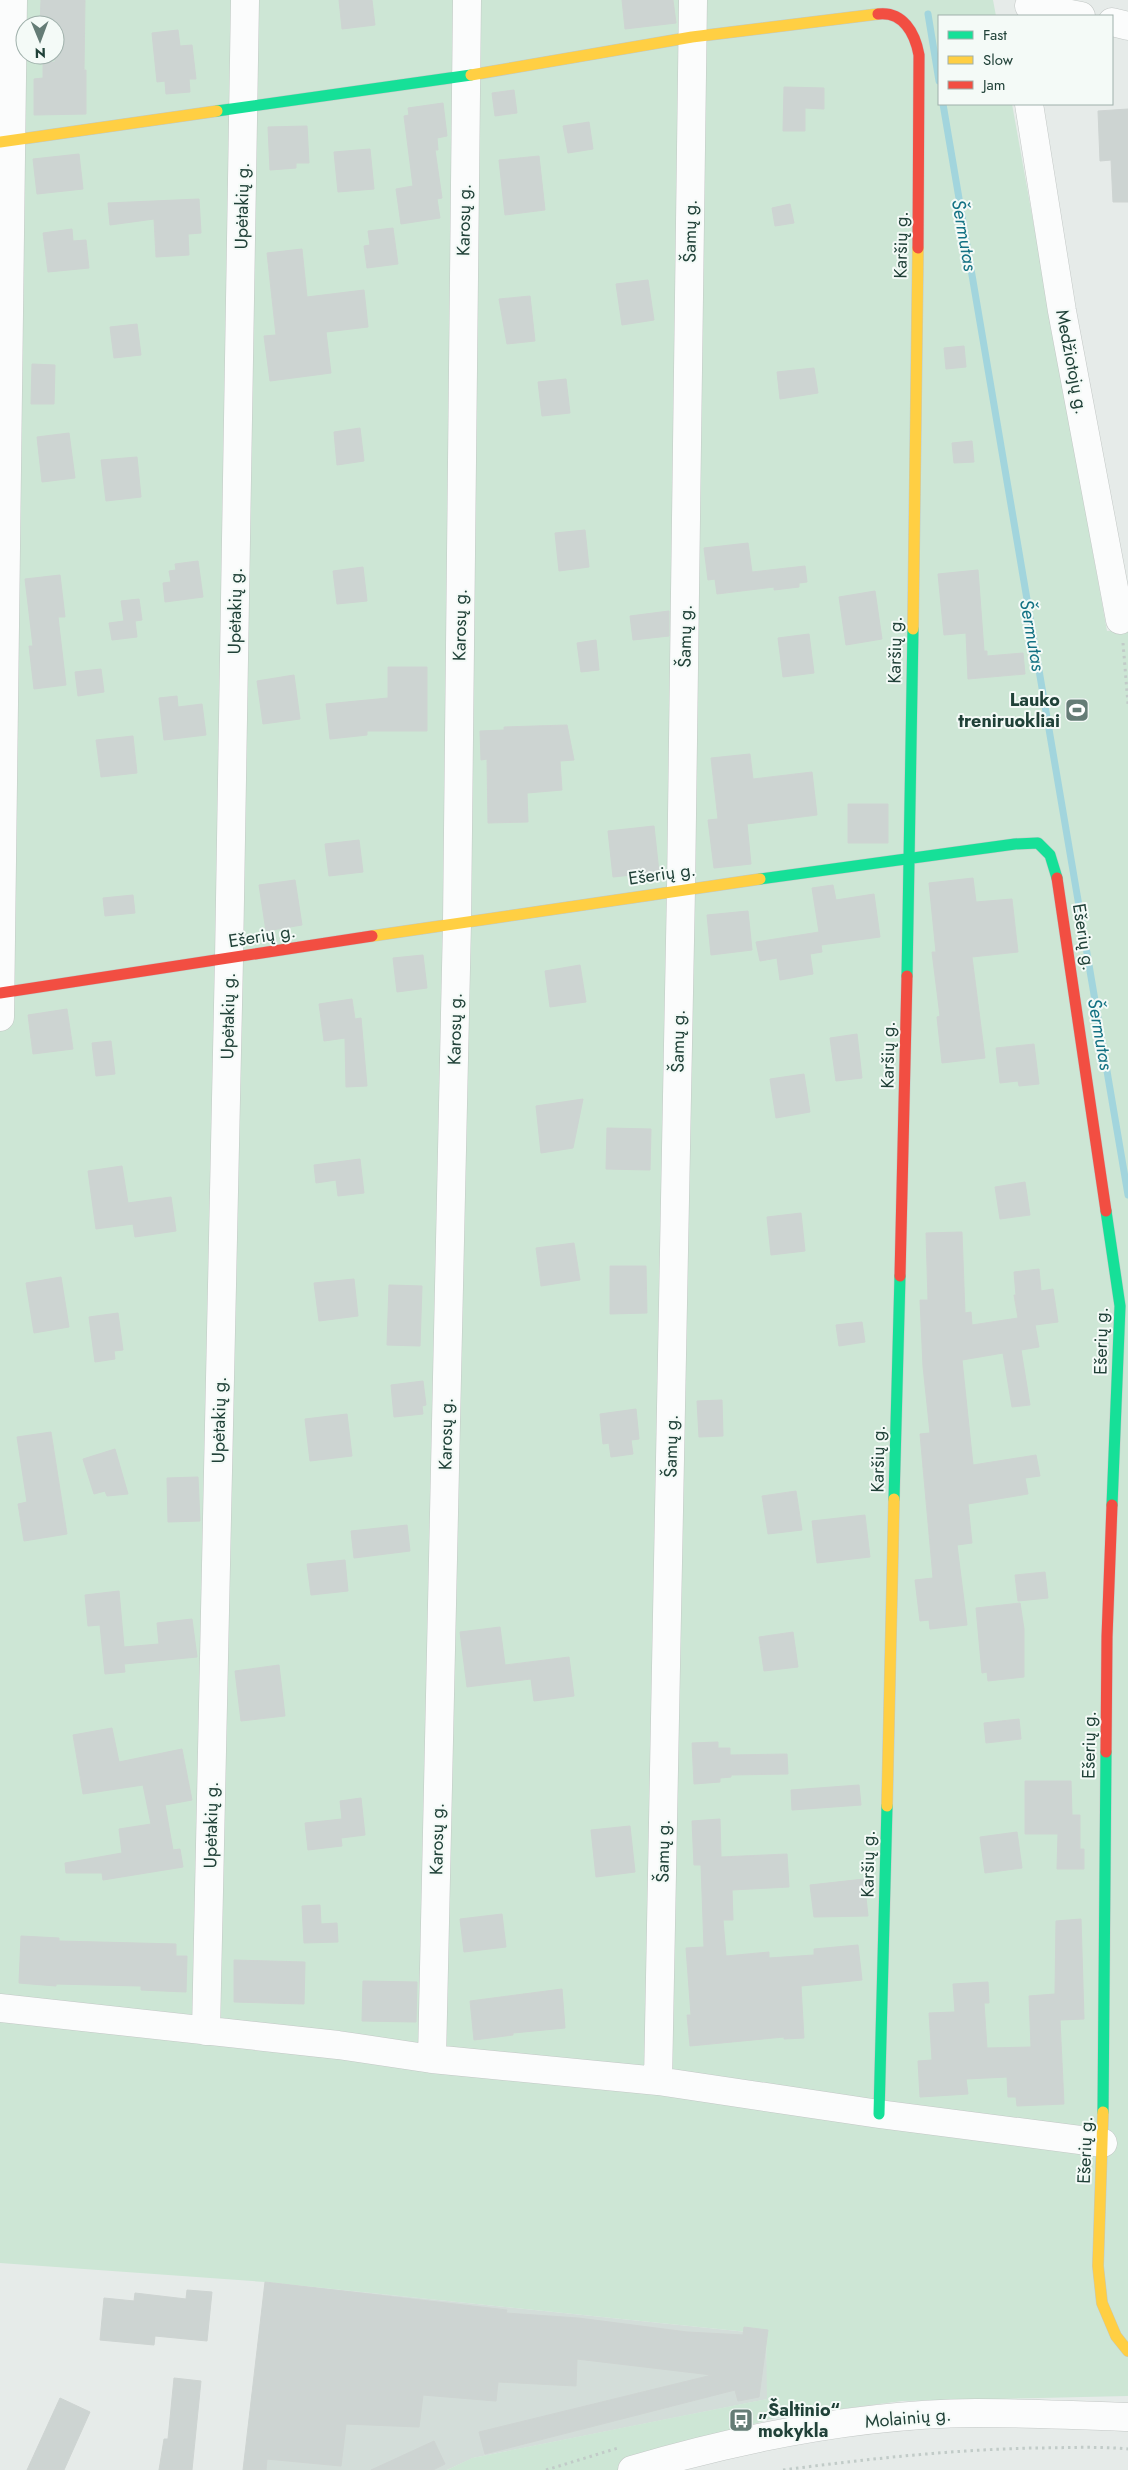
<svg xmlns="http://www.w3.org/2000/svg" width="1128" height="2470" viewBox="0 0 1128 2470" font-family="Jost,sans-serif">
	<rect width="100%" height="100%" fill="#e6ebe9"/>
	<path fill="#d3ddd9" d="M 265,2282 L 766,2334 L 768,2399 L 473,2458 L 447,2470 L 245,2470 Z"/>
	<path fill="#cde6d5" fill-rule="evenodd" d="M 0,0 L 993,0 L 996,16 L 939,16 L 939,104 L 1012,104 L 1107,631 L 1128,629 L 1128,2396 L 902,2401 L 774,2418 L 740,2428 L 741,2442 L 632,2470 L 447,2470 L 472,2458 L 767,2399 L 766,2334 L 265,2282 L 0,2263 ZM 25,25 L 55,25 L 55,55 L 25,55 Z"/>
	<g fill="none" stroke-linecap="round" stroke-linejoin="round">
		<path stroke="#a2d5dd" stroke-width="7" d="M 928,14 L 939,81
			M 943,104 L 1128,1195"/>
	</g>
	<path fill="#cdd4d2" stroke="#ced4d2" d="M 41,0 L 85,0 L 84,70 L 86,70 L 86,114 L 34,115 L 34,79 L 43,78 L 43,62 L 55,62 L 55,25 L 40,25 Z
		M 339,0 L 372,0 L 375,25 L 342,29 Z
		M 622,0 L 673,0 L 676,23 L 625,29 Z
		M 178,30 L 180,46 L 192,45 L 196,79 L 189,79 L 190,92 L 166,94 L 165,81 L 157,82 L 152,33 Z
		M 784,87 L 824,88 L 824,109 L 805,108 L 805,131 L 783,131 Z
		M 514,90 L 517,113 L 495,116 L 492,93 Z
		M 443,103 L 447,136 L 437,138 L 438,150 L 435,150 L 442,198 L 437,199 L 440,218 L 401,224 L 396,189 L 413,186 L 404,116 L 409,115 L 408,108 Z
		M 1128,109 L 1128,202 L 1113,202 L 1111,160 L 1100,161 L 1098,111 Z
		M 589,122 L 593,149 L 568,153 L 563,126 Z
		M 307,126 L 309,163 L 296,163 L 296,168 L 270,170 L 268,127 Z
		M 370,149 L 374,189 L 338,192 L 334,152 Z
		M 79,154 L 83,189 L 37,194 L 33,159 Z
		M 539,156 L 545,210 L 505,215 L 499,160 Z
		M 199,199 L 201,233 L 188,234 L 189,255 L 156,257 L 154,219 L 110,225 L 108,203 Z
		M 790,204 L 794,223 L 775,226 L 772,208 Z
		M 393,228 L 398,264 L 367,268 L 364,246 L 370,245 L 368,231 Z
		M 72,229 L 73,241 L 86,240 L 89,268 L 48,272 L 43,233 Z
		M 302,249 L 307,297 L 364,290 L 368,327 L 326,332 L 331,373 L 270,381 L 264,336 L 276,335 L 267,253 Z
		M 648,280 L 654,320 L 622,325 L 616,284 Z
		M 530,296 L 535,341 L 507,344 L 499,299 Z
		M 137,324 L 141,355 L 114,358 L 110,327 Z
		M 964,346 L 966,367 L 946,369 L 944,348 Z
		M 32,364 L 55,365 L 54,404 L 31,404 Z
		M 814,368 L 818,393 L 780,399 L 777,372 Z
		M 566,379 L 570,413 L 542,416 L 538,382 Z
		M 360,428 L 364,461 L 337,465 L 334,432 Z
		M 69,433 L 75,478 L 42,482 L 37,437 Z
		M 972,441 L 974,462 L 954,463 L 952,443 Z
		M 137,457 L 141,497 L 106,501 L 101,460 Z
		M 585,530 L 589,567 L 559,571 L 555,533 Z
		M 748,543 L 752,572 L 805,566 L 807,582 L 799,583 L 799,587 L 774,590 L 774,587 L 717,594 L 715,579 L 708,580 L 704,548 Z
		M 198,561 L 203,597 L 165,602 L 163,583 L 171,582 L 169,571 L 176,570 L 175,564 Z
		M 363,567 L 367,601 L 337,604 L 333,571 Z
		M 978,570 L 984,651 L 987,651 L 987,656 L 1023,653 L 1025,674 L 968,679 L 966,633 L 944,635 L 938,574 Z
		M 60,575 L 65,617 L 58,617 L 66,685 L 34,689 L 29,646 L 33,646 L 25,579 Z
		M 875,591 L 882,639 L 846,645 L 839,597 Z
		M 139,599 L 142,620 L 135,621 L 137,637 L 112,640 L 109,623 L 124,621 L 121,601 Z
		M 669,611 L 669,636 L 633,640 L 630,616 Z
		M 809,634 L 814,673 L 783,677 L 778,638 Z
		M 596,640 L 599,670 L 581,672 L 577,643 Z
		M 388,667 L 427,667 L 427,731 L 367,731 L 367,735 L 330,739 L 326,704 L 388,698 Z
		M 101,669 L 104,692 L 78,696 L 75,672 Z
		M 294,675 L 300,719 L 263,724 L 257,681 Z
		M 177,696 L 178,707 L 202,704 L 206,735 L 164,740 L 159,698 Z
		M 567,725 L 574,760 L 560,761 L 562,790 L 527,793 L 528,822 L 488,823 L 487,759 L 481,760 L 480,731 L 504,730 L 504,727 Z
		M 133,736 L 137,773 L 101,777 L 96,740 Z
		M 750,754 L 753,779 L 812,772 L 817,815 L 747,824 L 751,864 L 714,868 L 708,820 L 718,819 L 711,758 Z
		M 848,804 L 888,804 L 888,843 L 848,843 Z
		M 654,826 L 659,872 L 613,877 L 608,831 Z
		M 359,840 L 363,872 L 329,876 L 325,844 Z
		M 973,878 L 976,902 L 1012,899 L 1018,952 L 972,957 L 985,1058 L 942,1063 L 937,1017 L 940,1016 L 932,952 L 936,952 L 929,883 Z
		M 295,880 L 302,925 L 266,931 L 259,885 Z
		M 833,885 L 836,900 L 874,894 L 880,937 L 821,945 L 822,952 L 810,954 L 813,974 L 780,980 L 777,958 L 760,961 L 756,942 L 819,932 L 812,888 Z
		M 133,895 L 135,913 L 105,916 L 103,898 Z
		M 748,911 L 752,950 L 711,955 L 707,915 Z
		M 423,955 L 427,988 L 397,992 L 393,958 Z
		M 580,965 L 586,1002 L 550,1007 L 545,971 Z
		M 352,999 L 355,1019 L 361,1018 L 367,1086 L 346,1087 L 345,1038 L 324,1041 L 319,1004 Z
		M 67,1009 L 73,1049 L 33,1054 L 28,1015 Z
		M 857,1034 L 862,1078 L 836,1081 L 830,1038 Z
		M 111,1041 L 115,1074 L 96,1076 L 92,1043 Z
		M 1034,1044 L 1039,1084 L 1019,1086 L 1018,1081 L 1000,1083 L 996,1048 Z
		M 804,1074 L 810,1112 L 776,1118 L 770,1079 Z
		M 583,1099 L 573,1148 L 541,1153 L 536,1106 Z
		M 607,1128 L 651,1129 L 650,1170 L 606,1169 Z
		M 360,1159 L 364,1193 L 338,1196 L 336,1180 L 316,1183 L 314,1165 Z
		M 122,1166 L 128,1203 L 171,1197 L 176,1231 L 135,1237 L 133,1224 L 96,1229 L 88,1171 Z
		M 1025,1182 L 1030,1215 L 1000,1219 L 995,1187 Z
		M 801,1213 L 805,1251 L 771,1255 L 767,1217 Z
		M 962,1232 L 965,1313 L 971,1312 L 972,1325 L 1018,1318 L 1014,1295 L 1016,1295 L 1014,1272 L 1039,1269 L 1041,1291 L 1053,1289 L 1058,1322 L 1035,1325 L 1039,1347 L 1021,1350 L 1030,1405 L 1012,1407 L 1003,1353 L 962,1360 L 973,1465 L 1036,1455 L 1040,1476 L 1025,1478 L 1028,1494 L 968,1504 L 972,1543 L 957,1545 L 967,1625 L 930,1629 L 929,1620 L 920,1621 L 915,1580 L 933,1578 L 920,1434 L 930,1433 L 923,1366 L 920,1300 L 928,1300 L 926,1233 Z
		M 574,1243 L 580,1280 L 541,1286 L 536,1248 Z
		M 610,1266 L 646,1266 L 647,1313 L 610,1314 Z
		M 61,1277 L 69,1327 L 34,1333 L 26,1283 Z
		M 354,1279 L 358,1316 L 319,1321 L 314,1283 Z
		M 389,1285 L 422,1286 L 420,1346 L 387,1345 Z
		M 118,1313 L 123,1350 L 114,1351 L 115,1359 L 95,1362 L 89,1317 Z
		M 862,1322 L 865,1342 L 839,1346 L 836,1325 Z
		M 423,1381 L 426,1405 L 422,1406 L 423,1414 L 394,1417 L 391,1385 Z
		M 722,1400 L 723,1436 L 699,1437 L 697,1401 Z
		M 636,1409 L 639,1439 L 631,1440 L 633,1454 L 611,1457 L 609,1443 L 603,1444 L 600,1414 Z
		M 347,1414 L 352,1456 L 310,1461 L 305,1419 Z
		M 51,1432 L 67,1534 L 24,1541 L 18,1504 L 27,1502 L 17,1437 Z
		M 115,1449 L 128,1494 L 107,1496 L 105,1491 L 94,1494 L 83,1459 Z
		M 198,1477 L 200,1521 L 168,1522 L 167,1478 Z
		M 796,1491 L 802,1530 L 768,1534 L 762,1496 Z
		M 865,1515 L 870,1557 L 817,1563 L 812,1521 Z
		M 407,1525 L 410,1551 L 354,1558 L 351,1531 Z
		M 345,1560 L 348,1591 L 311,1595 L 307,1564 Z
		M 1045,1572 L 1048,1598 L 1018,1601 L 1015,1575 Z
		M 119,1591 L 124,1647 L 159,1644 L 157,1623 L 192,1619 L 197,1657 L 124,1664 L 125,1672 L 105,1674 L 100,1625 L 88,1626 L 85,1595 Z
		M 1020,1603 L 1024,1629 L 1024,1677 L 988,1681 L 987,1672 L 982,1673 L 976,1608 Z
		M 500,1627 L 505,1665 L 569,1657 L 574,1696 L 534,1701 L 531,1679 L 467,1687 L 460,1632 Z
		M 793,1632 L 798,1667 L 764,1671 L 759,1637 Z
		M 279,1665 L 285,1716 L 241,1721 L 235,1671 Z
		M 1019,1719 L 1021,1739 L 986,1743 L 984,1723 Z
		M 112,1728 L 119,1762 L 182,1749 L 192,1800 L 165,1805 L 173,1850 L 180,1849 L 183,1867 L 103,1880 L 102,1873 L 66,1873 L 65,1863 L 122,1853 L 119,1829 L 151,1824 L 143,1785 L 83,1794 L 73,1735 Z
		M 718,1742 L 718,1748 L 730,1748 L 730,1755 L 787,1754 L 788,1774 L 731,1775 L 731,1777 L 720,1778 L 720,1782 L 694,1784 L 692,1743 Z
		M 1025,1781 L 1071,1781 L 1072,1815 L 1080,1815 L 1080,1849 L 1084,1849 L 1084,1869 L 1057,1869 L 1058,1834 L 1025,1834 Z
		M 859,1785 L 861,1805 L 792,1810 L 791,1790 Z
		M 361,1798 L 365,1835 L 341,1838 L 342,1846 L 308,1850 L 305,1823 L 342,1819 L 340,1801 Z
		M 720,1819 L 721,1857 L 787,1854 L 789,1887 L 732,1890 L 733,1920 L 723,1920 L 726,1956 L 769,1952 L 769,1958 L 814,1955 L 814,1949 L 858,1945 L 862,1980 L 801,1986 L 804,2038 L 784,2039 L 784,2037 L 690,2046 L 687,2015 L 691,2015 L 686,1948 L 704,1947 L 701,1865 L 694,1865 L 692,1821 Z
		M 630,1826 L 635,1872 L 596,1877 L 591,1830 Z
		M 1017,1832 L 1022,1868 L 985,1873 L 980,1837 Z
		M 864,1879 L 868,1916 L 814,1917 L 810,1885 Z
		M 320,1905 L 321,1924 L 337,1923 L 338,1942 L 304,1943 L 302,1906 Z
		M 502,1914 L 506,1947 L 464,1952 L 460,1919 Z
		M 1081,1919 L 1084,2019 L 1060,2020 L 1064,2104 L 1017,2106 L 1016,2097 L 1008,2097 L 1007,2077 L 966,2079 L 968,2094 L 920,2097 L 918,2061 L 932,2060 L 929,2013 L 955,2012 L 953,1984 L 988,1982 L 989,2003 L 984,2003 L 987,2048 L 1031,2047 L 1029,1996 L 1055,1994 L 1056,1921 Z
		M 21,1936 L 59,1938 L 59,1941 L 176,1944 L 176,1956 L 187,1956 L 186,1992 L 141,1990 L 141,1986 L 56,1984 L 56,1986 L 19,1983 Z
		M 234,1960 L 305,1962 L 304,2004 L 234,2002 Z
		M 363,1981 L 417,1982 L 416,2022 L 362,2021 Z
		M 562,1989 L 565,2028 L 513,2033 L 513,2035 L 474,2040 L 470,2001 Z
		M 265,2282 L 507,2310 L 506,2313 L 578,2318 L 687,2332 L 743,2335 L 744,2327 L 768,2330 L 759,2397 L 738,2401 L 735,2390 L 485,2454 L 479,2432 L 712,2375 L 577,2359 L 576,2386 L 498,2382 L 496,2401 L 423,2395 L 419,2427 L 346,2424 L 341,2466 L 267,2459 L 266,2470 L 243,2470 Z
		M 187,2290 L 212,2292 L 207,2341 L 155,2336 L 154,2345 L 100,2340 L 104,2298 L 134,2301 L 135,2293 L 186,2299 Z
		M 174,2378 L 201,2381 L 192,2470 L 159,2470 L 164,2439 L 168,2439 Z
		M 60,2398 L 90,2412 L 64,2470 L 27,2470 Z
		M 434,2441 L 445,2464 L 433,2470 L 371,2470 Z"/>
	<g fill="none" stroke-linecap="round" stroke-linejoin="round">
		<g stroke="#c3c8c6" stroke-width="29">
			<path id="street" d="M 1029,6 L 1081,16
				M 1112,22 L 1128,26
				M 1029,104 L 1062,311 L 1120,620
				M 0,1017 L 13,0
				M 0,2008 L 338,2045 L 432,2059 L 658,2081 L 879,2114 L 1103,2143
				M 206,2031 L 229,959 L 245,0
				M 432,2059 L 457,923 L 467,0
				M 658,2081 L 681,889 L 693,0
				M 632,2470 C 744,2437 859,2414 976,2413 C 1027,2413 1077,2415 1128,2417"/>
		</g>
		<g stroke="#c1c9c6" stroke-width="12">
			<path id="fast" d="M 217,111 L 471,75
				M 760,879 L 1015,844 L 1038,843 L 1050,855 L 1057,878
				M 907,976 L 913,629
				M 1106,1211 L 1120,1306 L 1112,1505
				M 894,1499 L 900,1276
				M 1103,2112 L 1106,1752
				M 879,2114 L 887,1806"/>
		</g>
		<g stroke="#c1c9c6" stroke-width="12">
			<path id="slow" d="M 471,75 L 692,37 L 878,14
				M 0,142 L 217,111
				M 913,629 L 918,248
				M 372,936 L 760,879
				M 887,1806 L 894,1499
				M 1103,2112 L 1098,2266 L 1102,2303 L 1116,2336 L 1128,2351"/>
		</g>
		<g stroke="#c1c9c6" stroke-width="12">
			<path id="jam" d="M 878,14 C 903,11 915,33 919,55 L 918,248
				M 1057,878 L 1106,1211
				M 0,993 L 372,936
				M 900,1276 L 907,976
				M 1106,1752 L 1107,1637 L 1112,1505"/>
		</g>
		<path stroke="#c1cbc8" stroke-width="3" stroke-dasharray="2.5 4" stroke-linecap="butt" d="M 1123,643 L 1128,704
			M 546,2470 L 618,2448
			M 783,2470 C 867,2459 949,2450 1033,2448 C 1065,2448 1096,2446 1128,2449"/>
		<use href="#street" stroke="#fbfcfc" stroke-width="28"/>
		<use href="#fast" stroke="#16e098" stroke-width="11"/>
		<use href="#slow" stroke="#ffcf43" stroke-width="11"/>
		<use href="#jam" stroke="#f24e42" stroke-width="11"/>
	</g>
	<defs>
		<g id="stadium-square" transform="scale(1.25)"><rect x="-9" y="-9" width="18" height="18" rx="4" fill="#657c76" stroke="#f4faf7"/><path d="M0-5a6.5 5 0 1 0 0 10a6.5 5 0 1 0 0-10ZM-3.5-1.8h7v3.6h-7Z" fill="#fff"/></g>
		<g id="bus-square" transform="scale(1.25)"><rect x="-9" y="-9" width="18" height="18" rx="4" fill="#657c76" stroke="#f4faf7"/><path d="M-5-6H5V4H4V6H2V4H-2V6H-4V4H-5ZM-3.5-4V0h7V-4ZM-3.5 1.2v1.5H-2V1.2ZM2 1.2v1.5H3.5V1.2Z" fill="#fff"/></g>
	</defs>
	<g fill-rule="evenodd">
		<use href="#stadium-square" x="1077" y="710"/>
		<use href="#bus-square" x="741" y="2420"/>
	</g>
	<g text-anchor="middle" stroke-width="4" stroke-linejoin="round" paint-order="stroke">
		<g font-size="18" fill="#204138" stroke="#f4faf7">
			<text transform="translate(242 206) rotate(-89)" y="6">Upėtakių g.</text>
			<text transform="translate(464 220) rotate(-89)" y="6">Karosų g.</text>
			<text transform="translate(690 231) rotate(-89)" y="6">Šamų g.</text>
			<text transform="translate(901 245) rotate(-89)" y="6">Karšių g.</text>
			<text transform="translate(1072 362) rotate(79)" y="6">Medžiotojų g.</text>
			<text transform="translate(235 611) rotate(-89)" y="6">Upėtakių g.</text>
			<text transform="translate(460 625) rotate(-89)" y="6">Karosų g.</text>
			<text transform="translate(685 636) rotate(-89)" y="6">Šamų g.</text>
			<text transform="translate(895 650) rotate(-89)" y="6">Karšių g.</text>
			<text transform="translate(662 874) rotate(-8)" y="6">Ešerių g.</text>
			<text transform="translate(262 936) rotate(-9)" y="6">Ešerių g.</text>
			<text transform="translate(1084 937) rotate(81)" y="6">Ešerių g.</text>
			<text transform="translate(228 1016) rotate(-89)" y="6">Upėtakių g.</text>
			<text transform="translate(455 1029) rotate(-89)" y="6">Karosų g.</text>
			<text transform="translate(678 1041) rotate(-89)" y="6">Šamų g.</text>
			<text transform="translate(888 1055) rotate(-89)" y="6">Karšių g.</text>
			<text transform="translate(1101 1341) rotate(-89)" y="6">Ešerių g.</text>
			<text transform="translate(219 1420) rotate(-89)" y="6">Upėtakių g.</text>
			<text transform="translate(446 1434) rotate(-89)" y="6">Karosų g.</text>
			<text transform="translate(671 1446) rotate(-89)" y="6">Šamų g.</text>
			<text transform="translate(878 1459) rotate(-89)" y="6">Karšių g.</text>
			<text transform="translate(1089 1745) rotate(-89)" y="6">Ešerių g.</text>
			<text transform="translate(211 1825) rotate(-89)" y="6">Upėtakių g.</text>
			<text transform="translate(437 1839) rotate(-89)" y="6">Karosų g.</text>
			<text transform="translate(663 1851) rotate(-89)" y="6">Šamų g.</text>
			<text transform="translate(868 1864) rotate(-89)" y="6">Karšių g.</text>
			<text transform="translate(1085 2150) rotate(-88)" y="6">Ešerių g.</text>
			<text transform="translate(908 2418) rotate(-5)" y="6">Molainių g.</text>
		</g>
		<g font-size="18" font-weight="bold" fill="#204138" stroke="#f4faf7" text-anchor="end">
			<text x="1060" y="706">Lauko<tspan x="1060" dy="21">treniruokliai</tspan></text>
			<text x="758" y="2416" text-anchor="start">„Šaltinio“<tspan x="758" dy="21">mokykla</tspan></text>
		</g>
		<g font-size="19" font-style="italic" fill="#147284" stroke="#f4faf7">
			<text transform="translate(965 235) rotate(80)" y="7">Šermutas</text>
			<text transform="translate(1033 635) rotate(80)" y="7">Šermutas</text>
			<text transform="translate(1101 1034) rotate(80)" y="7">Šermutas</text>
		</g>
	</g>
	<rect x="938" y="15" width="175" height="90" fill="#f4faf7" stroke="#9fb0ab"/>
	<rect x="948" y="31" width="25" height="8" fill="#16e098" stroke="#9fb0ab"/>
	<text x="983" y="40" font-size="15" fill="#204138">Fast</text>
	<rect x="948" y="56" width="25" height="8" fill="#ffcf43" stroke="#9fb0ab"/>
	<text x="983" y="65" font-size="15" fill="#204138">Slow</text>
	<rect x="948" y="81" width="25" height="8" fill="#f24e42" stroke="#9fb0ab"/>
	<text x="983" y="90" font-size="15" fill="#204138">Jam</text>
	<g transform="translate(40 40) rotate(179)"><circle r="24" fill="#f4faf7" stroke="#9fb0ab"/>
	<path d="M0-4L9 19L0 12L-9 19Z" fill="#657c76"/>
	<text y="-8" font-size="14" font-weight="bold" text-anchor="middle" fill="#204138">N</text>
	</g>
</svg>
